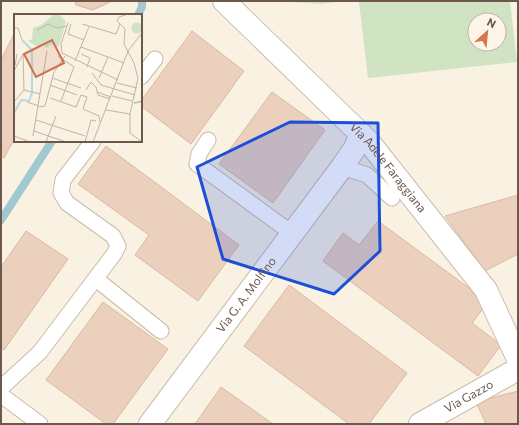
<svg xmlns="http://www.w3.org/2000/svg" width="519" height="425" viewBox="0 0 519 425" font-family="Commissioner,sans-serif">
	<rect width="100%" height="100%" fill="#f9f1e2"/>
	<path fill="#d0e4c3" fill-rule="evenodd" d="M 276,1 L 346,1 L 321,4 Z
		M 367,1 L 510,1 L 517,62 L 368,78 L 359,2 ZM 475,20 L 499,20 L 499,44 L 475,44 Z"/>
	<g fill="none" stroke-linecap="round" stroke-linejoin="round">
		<path stroke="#a1c8d0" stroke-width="8" d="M 138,15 L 142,7 L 142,1
			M 1,220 L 52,141"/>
	</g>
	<path fill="#ebd0bd" stroke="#dcb89f" d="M 75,1 L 112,1 L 93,10 L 76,5 Z
		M 192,31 L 244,71 L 191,144 L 141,106 L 141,101 Z
		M 14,34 L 15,138 L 4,158 L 1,156 L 1,60 Z
		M 272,92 L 325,130 L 273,203 L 219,164 Z
		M 106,146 L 239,245 L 198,301 L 135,255 L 149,235 L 78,184 Z
		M 518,195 L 518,254 L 485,271 L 445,216 Z
		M 378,221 L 488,302 L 472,323 L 501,345 L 478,376 L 323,261 L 343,233 L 359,245 Z
		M 26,231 L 68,259 L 4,350 L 1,348 L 1,267 Z
		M 289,285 L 407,373 L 369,424 L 349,424 L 244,346 Z
		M 103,302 L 168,349 L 113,424 L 106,424 L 46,380 Z
		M 221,387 L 273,424 L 195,424 Z
		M 518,391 L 518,424 L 486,424 L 476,402 Z"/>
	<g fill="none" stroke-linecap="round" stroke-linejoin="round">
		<g stroke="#cbbbad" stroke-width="17">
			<path id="lane" d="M 141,77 L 155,59
				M 208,140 L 199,154 L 197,164 L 293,234
				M 342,167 L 367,175 L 392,198
				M 96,279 L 161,331
				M 1,388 L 40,352 L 114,254 L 118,246 L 113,236 L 67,203 L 61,193 L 63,180 L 93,141
				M 1,395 L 40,424"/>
		</g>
		<g stroke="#cbbbad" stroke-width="24">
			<g id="street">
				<path id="s1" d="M 224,1 L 369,142 L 486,290 L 518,359"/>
				<path id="s2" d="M 150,424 L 342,167 L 355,148 L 361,134"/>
				<path id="s3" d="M 420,424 L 518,369"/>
			</g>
		</g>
		<use href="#lane" stroke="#fff" stroke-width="15"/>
		<use href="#street" stroke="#fff" stroke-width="22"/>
	</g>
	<path fill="#1d4ed8" fill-opacity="0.2" stroke="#1d4ed8" stroke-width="3" stroke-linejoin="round" d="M 290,122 L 378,123 L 380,251 L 334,294 L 223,259 L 197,167 Z"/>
	<g text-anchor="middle" stroke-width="3.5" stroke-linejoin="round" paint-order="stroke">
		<g font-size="12" fill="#6e584c" stroke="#fdf5e8">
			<text dy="4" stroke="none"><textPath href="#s1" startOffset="234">Via Adele Faraggiana</textPath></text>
			<text dy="4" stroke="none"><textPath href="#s2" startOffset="161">Via G. A. Molfino</textPath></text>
			<text dy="4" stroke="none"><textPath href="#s3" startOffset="56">Via Gazzo</textPath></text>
		</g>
	</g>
	<g transform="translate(14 14)">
		<rect width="128" height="128" fill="#f9f1e2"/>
		<path d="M 41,0 L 45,0 L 52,8 L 45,32 L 43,33 L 40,29 L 32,34 L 29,30 L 24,33 L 14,27 L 18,25 L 19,14 L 27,11 ZM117.5 14a5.5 5.5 0 1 1 11 0a5.5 5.5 0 1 1-11 0Z" fill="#d0e4c3"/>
		<path fill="none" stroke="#b9d9e0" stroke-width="2" d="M 0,99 L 7,86 L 15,87 L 18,79 L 18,36 L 8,26"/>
		<path fill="none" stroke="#c1b4a6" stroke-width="1" d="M 114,0 L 105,3 L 103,7 L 111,15 L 110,30 L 120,49 L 124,64 L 116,100 L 116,119 L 128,128M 54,9 L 47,30 L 48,39 L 104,66M 57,10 L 54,20 L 70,26M 68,10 L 102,20 L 106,10M 0,14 L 4,14 L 8,26M 23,16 L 34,10 L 43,14 L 53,12M 0,30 L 0,43M 67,33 L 110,49M 67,40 L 76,44 L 73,53M 44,42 L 60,53 L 47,87M 61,47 L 75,13M 1,52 L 3,40M 0,57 L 9,40 L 10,76M 78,59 L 87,71 L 121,81M 38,64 L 67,74M 85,64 L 94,43M 103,69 L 123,74M 36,71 L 63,81M 10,76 L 26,80M 72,76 L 77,68 L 82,73 L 84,81 L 96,85M 83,78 L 97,83M 98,82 L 118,87M 36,84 L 62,93 L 67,81 L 73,83 L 69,95 L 85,102 L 86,108M 128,87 L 120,89 L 128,88M 0,88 L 10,76M 13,88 L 25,92M 25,93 L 31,92 L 40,58 L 51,42M 92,96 L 116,100M 22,106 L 71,122M 20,117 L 52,128M 0,122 L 16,128M 19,122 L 33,37M 32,128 L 42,102M 71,128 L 77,106 L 82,107M 79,128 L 114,37 L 128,19"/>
		<path fill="#cc7153" fill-opacity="0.15" stroke="#cc7153" stroke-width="2" d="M 38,26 L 50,49 L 22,63 L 10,40 Z"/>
		<rect width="128" height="128" fill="none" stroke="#6e584c" stroke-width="2"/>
	</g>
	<rect width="519" height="425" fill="none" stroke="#6e584c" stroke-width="4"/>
	<g transform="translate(487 32) rotate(27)"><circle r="19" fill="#fdf5e8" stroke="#c4b6aa"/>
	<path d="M0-3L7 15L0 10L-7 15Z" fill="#d67454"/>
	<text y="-6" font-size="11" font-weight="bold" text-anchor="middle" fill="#6e584c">N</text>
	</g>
</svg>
